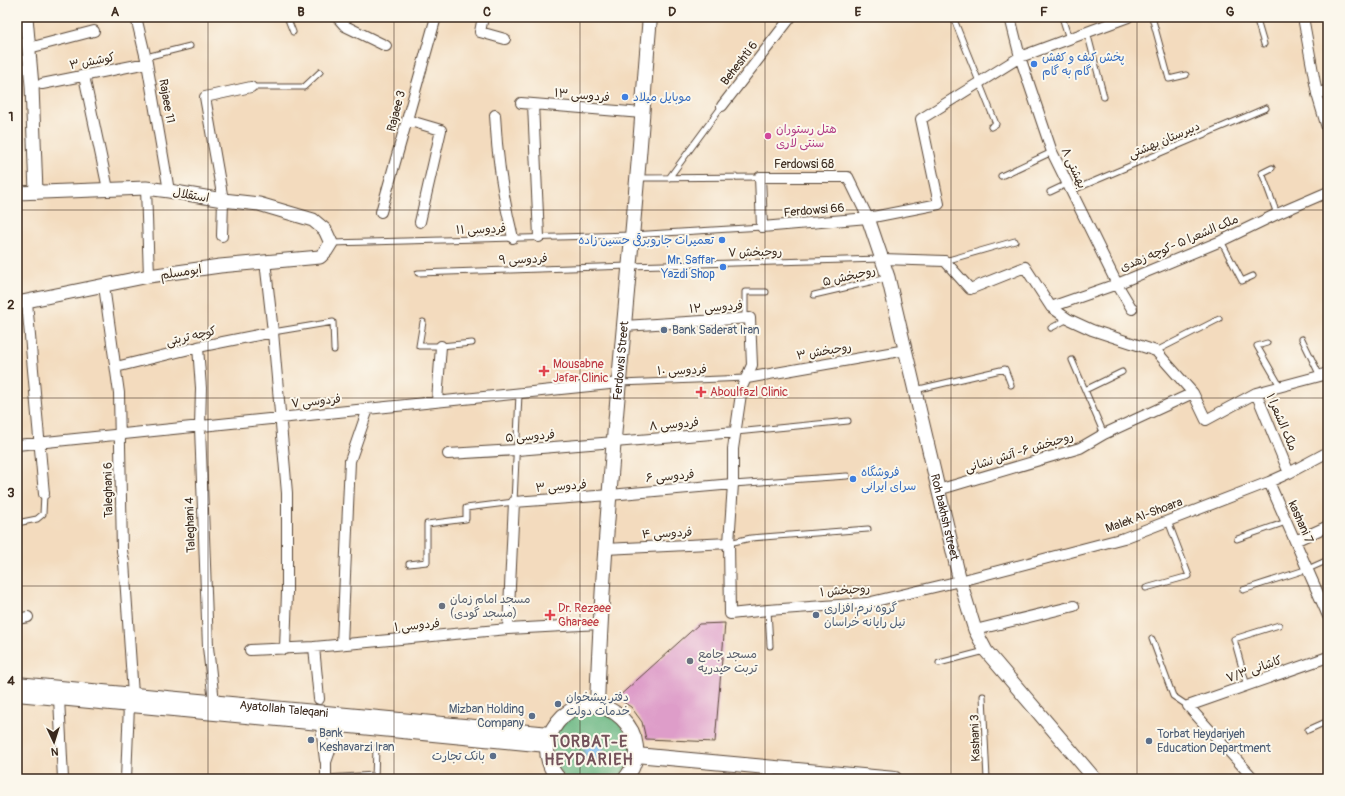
<svg xmlns="http://www.w3.org/2000/svg" width="1345" height="796" viewBox="0 0 1345 796" font-family="Pangolin,'Playpen Sans Arabic',sans-serif">
	<rect width="100%" height="100%" fill="#fbf7ec"/>
	<filter id="ink" filterUnits="userSpaceOnUse"><feTurbulence type="fractalNoise" baseFrequency=".025" numOctaves="2"/><feDisplacementMap in="SourceGraphic" scale="8" xChannelSelector="R" yChannelSelector="G"/><feConvolveMatrix kernelMatrix="1 2 1 2 8 2 1 2 1" color-interpolation-filters="sRGB"/></filter>
	<filter id="wash" filterUnits="userSpaceOnUse"><feTurbulence type="fractalNoise" baseFrequency=".012" numOctaves="4" result="noise"/><feDisplacementMap in="SourceGraphic" scale="16" xChannelSelector="R" yChannelSelector="G"/><feGaussianBlur stdDeviation="0.9" result="paint"/><feColorMatrix in="noise" values="0 0 0 0 0 0 0 0 0 0 0 0 0 0 0 0 0 1.4 0 .05"/><feComposite in="paint" operator="in"/></filter>
	<g filter="url(#wash)">
		<rect width="100%" height="100%" fill="#f3dbbe"/>
		<path fill="#66b580" stroke="#50704f" d="M 583,710 L 615,716 C 619,723 629,735 631,743 C 635,754 626,772 617,779 L 567,779 C 547,765 548,730 568,717 C 573,714 578,712 583,710 Z"/>
		<path fill="#79baee" stroke="#5a7286" d="M584 751a10 10 0 1 1 20 0a10 10 0 1 1-20 0Z"/>
		<g id="blocks">
			<path fill="#de9dc9" d="M 725,623 L 715,742 L 646,739 L 642,722 L 631,707 L 617,698 L 699,624 Z"/>
		</g>
	</g>
	<g filter="url(#ink)">
		<use href="#blocks" fill-opacity="0" stroke="#574536" stroke-width="1"/>
		<g fill="none" stroke-linecap="round" stroke-linejoin="round">
			<g stroke="#574536" stroke-width="7">
				<path id="service" d="M 287,17 L 293,32
					M 953,17 L 996,124 L 991,127
					M 1062,17 L 1069,39
					M 1152,17 L 1169,79 L 1186,75
					M 1256,17 L 1264,44
					M 1087,32 L 1104,97
					M 146,57 L 190,46
					M 251,87 L 304,87 L 320,72
					M 1272,168 L 1262,173 L 1277,214
					M 1001,176 L 1052,152
					M 639,178 L 760,177
					M 669,178 L 722,106
					M 1071,191 L 1266,108
					M 1050,192 L 1067,184
					M 1221,241 L 1242,281 L 1253,276
					M 332,243 L 632,235 L 762,227
					M 945,261 L 1015,241
					M 418,273 L 629,266 L 881,259
					M 814,295 L 887,278
					M 745,318 L 745,292 L 766,292
					M 423,322 L 419,346 L 441,346 L 472,343
					M 1051,328 L 1068,319
					M 273,332 L 333,322 L 334,350
					M 1302,339 L 1320,376
					M 1267,343 L 1257,346 L 1280,386
					M 1156,351 L 1219,319
					M 1072,360 L 1104,434
					M 620,383 L 746,378
					M 915,390 L 1005,369 L 1011,385
					M 1085,390 L 1122,372
					M 736,432 L 848,421
					M 733,484 L 847,476
					M 17,523 L 37,519 L 43,514 L 44,494
					M 1237,539 L 1286,522
					M 729,543 L 751,538 L 868,529
					M 409,564 L 427,562 L 427,524 L 466,519 L 466,508 L 514,502 L 519,394
					M 1146,588 L 1189,576 L 1168,521
					M 1243,590 L 1308,569 L 1328,560
					M 768,610 L 770,646
					M 1152,639 L 1173,696 L 1188,706
					M 939,663 L 985,651
					M 1247,686 L 1234,639 L 1279,625
					M 983,696 L 987,779
					M 1308,730 L 1328,721
					M 326,778 L 375,775
					M 375,779 L 376,748"/>
			</g>
			<g stroke="#574536" stroke-width="12">
				<path id="minor" d="M 136,17 L 147,63 L 169,191
					M 337,17 L 345,26 L 386,46
					M 483,17 L 480,32 L 505,39
					M 1010,17 L 1020,57 L 1052,152 L 1117,284 L 1051,307
					M 1303,17 L 1317,94 L 1328,131
					M 29,48 L 94,31
					M 84,76 L 108,189
					M 42,84 L 147,63
					M 1317,94 L 1328,90
					M 521,103 L 642,113
					M 533,104 L 539,237
					M 722,106 L 791,17
					M 495,115 C 497,156 503,198 513,238
					M 407,120 L 441,130 L 420,222
					M 146,188 L 149,276
					M 381,212 L 436,17
					M 868,218 L 848,177 L 760,177 L 762,227 L 868,218 L 939,204 L 921,119 L 1020,57 L 1128,17
					M 222,236 L 223,200 L 205,97 L 251,87
					M 882,259 L 945,261 L 970,289 L 1025,267 L 1051,307 L 1068,319 L 1092,330 L 1156,351 L 1193,393 L 1206,420 L 1256,393 L 1289,473
					M 265,261 L 273,332 L 287,493 L 287,592 L 285,649
					M 104,286 L 119,393 L 122,551 L 124,562 L 133,695
					M 27,302 L 44,494
					M 1132,309 L 1117,284 L 1221,241 L 1277,214 L 1328,192
					M 624,326 L 750,318 L 752,365 L 742,387 L 733,449 L 733,484 L 729,543 L 730,614 L 768,610 L 867,603 L 960,581 L 1124,538 L 1269,482 L 1289,473 L 1328,452
					M 198,347 L 201,388 L 200,427 L 208,647 L 214,702
					M 116,367 L 198,347 L 273,332
					M 747,378 L 906,350
					M 1256,393 L 1320,376 L 1328,372
					M 437,401 L 441,346
					M 17,445 L 619,383
					M 448,454 L 517,450 L 736,432
					M 1269,482 L 1328,616
					M 938,490 L 1080,448 L 1104,434 L 1193,393
					M 1295,541 L 1328,526
					M 605,549 L 729,543
					M 17,619 L 28,617
					M 508,629 L 514,502 L 610,495 L 733,484
					M 975,630 L 1074,606
					M 342,644 L 350,461 L 368,409
					M 314,647 L 319,699
					M 250,650 L 314,647 L 508,629 L 600,624
					M 59,698 L 63,779
					M 320,718 L 325,760
					M 126,779 L 129,705
					M 326,779 L 326,762 L 339,725
					M 1254,779 L 1188,706 L 1328,657"/>
			</g>
			<g stroke="#574536" stroke-width="15">
				<g id="tertiary">
					<path d="M 26,17 L 32,86 L 36,192"/>
					<path d="M 17,193 L 146,188 L 169,191 L 223,200 L 259,204 L 313,220 L 325,230 L 331,243 L 326,251 L 320,257 L 220,266 L 149,276 L 17,303"/>
					<path id="s1" d="M 868,218 L 888,277 L 960,581 L 975,630 L 986,651 L 1095,779"/>
				</g>
			</g>
			<g stroke="#574536" stroke-width="16">
				<g id="secondary">
					<path id="s2" d="M 17,684 L 550,734"/>
					<path d="M 17,694 L 547,745"/>
					<path id="s3" d="M 597,706 C 603,530 622,355 637,180 C 642,126 645,71 650,17"/>
					<path d="M 636,755 L 895,779"/>
					<path d="M 559,779 C 550,770 545,754 548,742 C 550,731 555,724 563,716 C 601,682 661,735 625,779"/>
				</g>
			</g>
			<use href="#service" stroke="#fff" stroke-width="5"/>
			<use href="#minor" stroke="#fff" stroke-width="10"/>
			<use href="#tertiary" stroke="#fff" stroke-width="13"/>
			<use href="#secondary" stroke="#fff" stroke-width="14"/>
		</g>
	</g>
	<path fill="none" stroke="#3b2a1e" stroke-width="1" stroke-opacity="0.55" d="M 208,17 L 208,779M 394,17 L 394,779M 580,17 L 580,779M 765,17 L 765,779M 951,17 L 951,779M 1137,17 L 1137,779M 17,210 L 1328,210M 17,398 L 1328,398M 17,586 L 1328,586"/>
	<g fill="#3f7fe0" stroke="#fbf7ec" stroke-width="1.5">
		<circle cx="1034" cy="64" r="4"/>
		<circle cx="625" cy="97" r="4"/>
		<circle cx="722" cy="240" r="4"/>
		<circle cx="723" cy="267" r="4"/>
		<circle cx="853" cy="479" r="4"/>
	</g>
	<circle fill="#d1479c" stroke="#fbf7ec" stroke-width="1.5" cx="768" cy="136" r="4"/>
	<g fill="#5c6f8a" stroke="#fbf7ec" stroke-width="1.5">
		<circle cx="664" cy="330" r="4"/>
		<circle cx="816" cy="615" r="4"/>
		<circle cx="558" cy="704" r="4"/>
		<circle cx="532" cy="716" r="4"/>
		<circle cx="311" cy="740" r="4"/>
		<circle cx="1149" cy="741" r="4"/>
		<circle cx="493" cy="756" r="4"/>
	</g>
	<g fill="#e0444e" stroke="#fbf7ec" stroke-width="1.5">
		<path d="M542 365h4v4h4v4h-4v4h-4v-4h-4v-4h4z"/>
		<path d="M699 386h4v4h4v4h-4v4h-4v-4h-4v-4h4z"/>
		<path d="M548 609h4v4h4v4h-4v4h-4v-4h-4v-4h4z"/>
	</g>
	<g fill="#6b7280" stroke="#fbf7ec" stroke-width="1.5">
		<circle cx="442" cy="606" r="4"/>
		<circle cx="690" cy="661" r="4"/>
	</g>
	<g text-anchor="middle" stroke-width="4" stroke-linejoin="round" paint-order="stroke">
		<g font-size="12" fill="#366cbe" stroke="#fbf7ec" text-anchor="start">
			<text x="1042" y="61">پخش کیف و کفش<tspan x="1042" dy="14">گام به گام</tspan></text>
			<text x="633" y="101">موبایل میلاد</text>
			<text x="714" y="244" text-anchor="end">تعمیرات جاروبرقی حسین زاده</text>
			<text x="715" y="264" text-anchor="end">Mr. Saffar<tspan x="715" dy="14">Yazdi Shop</tspan></text>
			<text x="861" y="476">فروشگاه<tspan x="861" dy="14">سرای ایرانی</tspan></text>
		</g>
		<g font-size="12" fill="#3b2a1e" stroke="#fbf7ec">
			<text transform="translate(92 61) rotate(-11)" y="4">کوشش ۳</text>
			<text transform="translate(739 63) rotate(-52)" y="4">Beheshti 6</text>
			<text transform="translate(582 95) rotate(5)" y="4">فردوسی ۱۳</text>
			<text transform="translate(167 101) rotate(80)" y="4">Rajaee 11</text>
			<text transform="translate(396 111) rotate(-75)" y="4">Rajaee 3</text>
			<text transform="translate(1164 140) rotate(-23)" y="4">دبیرستان بهشتی</text>
			<text x="804" y="168">Ferdowsi 68</text>
			<text transform="translate(1074 168) rotate(65)" y="4">بهشتی ۸</text>
			<text transform="translate(191 195) rotate(10)" y="4">استقلال</text>
			<text transform="translate(814 210) rotate(-5)" y="4">Ferdowsi 66</text>
			<text transform="translate(481 229) rotate(-2)" y="4">فردوسی ۱۱</text>
			<text transform="translate(1179 243) rotate(-23)" y="4">ملک الشعرا ۵ -کوچه زهدی</text>
			<text transform="translate(755 252) rotate(-1)" y="4">روحبخش ۷</text>
			<text transform="translate(523 259) rotate(-2)" y="4">فردوسی ۹</text>
			<text transform="translate(181 272) rotate(-9)" y="4">ابومسلم</text>
			<text transform="translate(849 276) rotate(-13)" y="4">روحبخش ۵</text>
			<text transform="translate(716 307) rotate(-4)" y="4">فردوسی ۱۲</text>
			<text transform="translate(191 336) rotate(-13)" y="4">کوچه تربتی</text>
			<text transform="translate(824 351) rotate(-10)" y="4">روحبخش ۳</text>
			<text dy="4" stroke="none"><textPath href="#s3" startOffset="346">Ferdowsi Street</textPath></text>
			<text transform="translate(682 370) rotate(-2)" y="4">فردوسی ۱۰</text>
			<text transform="translate(316 401) rotate(-6)" y="4">فردوسی ۷</text>
			<text transform="translate(1282 422) rotate(67)" y="4">ملک الشعرا ۱</text>
			<text transform="translate(674 424) rotate(-5)" y="4">فردوسی ۸</text>
			<text transform="translate(530 436) rotate(-4)" y="4">فردوسی ۵</text>
			<text transform="translate(1019 452) rotate(-17)" y="4">روحبخش ۶- آتش نشانی</text>
			<text transform="translate(670 476) rotate(-5)" y="4">فردوسی ۶</text>
			<text transform="translate(561 486) rotate(-4)" y="4">فردوسی ۳</text>
			<text transform="translate(108 490) rotate(-91)" y="4">Taleghani 6</text>
			<text transform="translate(1144 515) rotate(-20)" y="4">Malek Al-Shoara</text>
			<text dy="4" stroke="none"><textPath href="#s1" startOffset="309">Roh bakhsh street</textPath></text>
			<text transform="translate(1301 522) rotate(66)" y="4">kashani 7</text>
			<text transform="translate(190 525) rotate(-92)" y="4">Taleghani 4</text>
			<text transform="translate(667 533) rotate(-3)" y="4">فردوسی ۴</text>
			<text transform="translate(845 590) rotate(-5)" y="4">روحبخش ۱</text>
			<text transform="translate(417 625) rotate(-5)" y="4">فردوسی ۱</text>
			<text transform="translate(1254 669) rotate(-19)" y="4">کاشانی ۷/۳</text>
			<text dy="4" stroke="none"><textPath href="#s2" startOffset="268">Ayatollah Taleqani</textPath></text>
			<text transform="translate(975 738) rotate(-92)" y="4">Kashani 3</text>
		</g>
		<g font-size="12" fill="#b23c85" stroke="#fbf7ec" text-anchor="start">
			<text x="776" y="133">هتل رستوران<tspan x="776" dy="14">سنتی لاری</tspan></text>
		</g>
		<g font-size="12" fill="#4e5e75" stroke="#fbf7ec" text-anchor="start">
			<text x="672" y="334">Bank Saderat Iran</text>
			<text x="824" y="612">گروه نرم افزاری<tspan x="824" dy="14">نیل رایانه خراسان</tspan></text>
			<text x="566" y="701">دفتر پیشخوان<tspan x="566" dy="14">خدمات دولت</tspan></text>
			<text x="524" y="713" text-anchor="end">Mizban Holding<tspan x="524" dy="14">Company</tspan></text>
			<text x="319" y="737">Bank<tspan x="319" dy="14">Keshavarzi Iran</tspan></text>
			<text x="1157" y="738">Torbat Heydariyeh<tspan x="1157" dy="14">Education Department</tspan></text>
			<text x="485" y="760" text-anchor="end">بانک تجارت</text>
		</g>
		<g font-size="12" fill="#be3a42" stroke="#fbf7ec" text-anchor="start">
			<text x="553" y="368">Mousabne<tspan x="553" dy="14">Jafar Clinic</tspan></text>
			<text x="710" y="396">Aboulfazl Clinic</text>
			<text x="558" y="612">Dr. Rezaee<tspan x="558" dy="14">Gharaee</tspan></text>
		</g>
		<g font-size="12" fill="#5b616d" stroke="#fbf7ec" text-anchor="start">
			<text x="450" y="603">مسجد امام زمان<tspan x="450" dy="14">(مسجد گودی)</tspan></text>
			<text x="698" y="658">مسجد جامع<tspan x="698" dy="14">تربت حیدریه</tspan></text>
		</g>
		<g font-size="16" font-weight="bold" letter-spacing="1" fill="#74525a" stroke="#fbf7ec">
			<text x="589" y="747">TORBAT-E<tspan x="589" dy="18">HEYDARIEH</tspan></text>
		</g>
	</g>
	<rect width="1345" height="796" fill="none" stroke="#fbf7ec" stroke-width="44"/>
	<g transform="translate(54 742) rotate(176)" stroke="#fbf7ec" stroke-width="3" paint-order="stroke">
	<path d="M0-3L7 15L0 10L-7 15Z" fill="#3b2a1e"/>
	<text y="-6" font-size="11" font-weight="bold" text-anchor="middle" fill="#3b2a1e">N</text>
	</g>
	<rect x="22" y="22" width="1301" height="752" fill="none" stroke="#3b2a1e" stroke-width="1.5"/>
	<g font-size="13" text-anchor="middle" font-weight="bold" fill="#3b2a1e">
		<text x="115" y="16">A</text>
		<text x="301" y="16">B</text>
		<text x="487" y="16">C</text>
		<text x="672" y="16">D</text>
		<text x="858" y="16">E</text>
		<text x="1044" y="16">F</text>
		<text x="1230" y="16">G</text>
		<text x="11" y="121">1</text>
		<text x="11" y="309">2</text>
		<text x="11" y="497">3</text>
		<text x="11" y="685">4</text>
	</g>
</svg>
